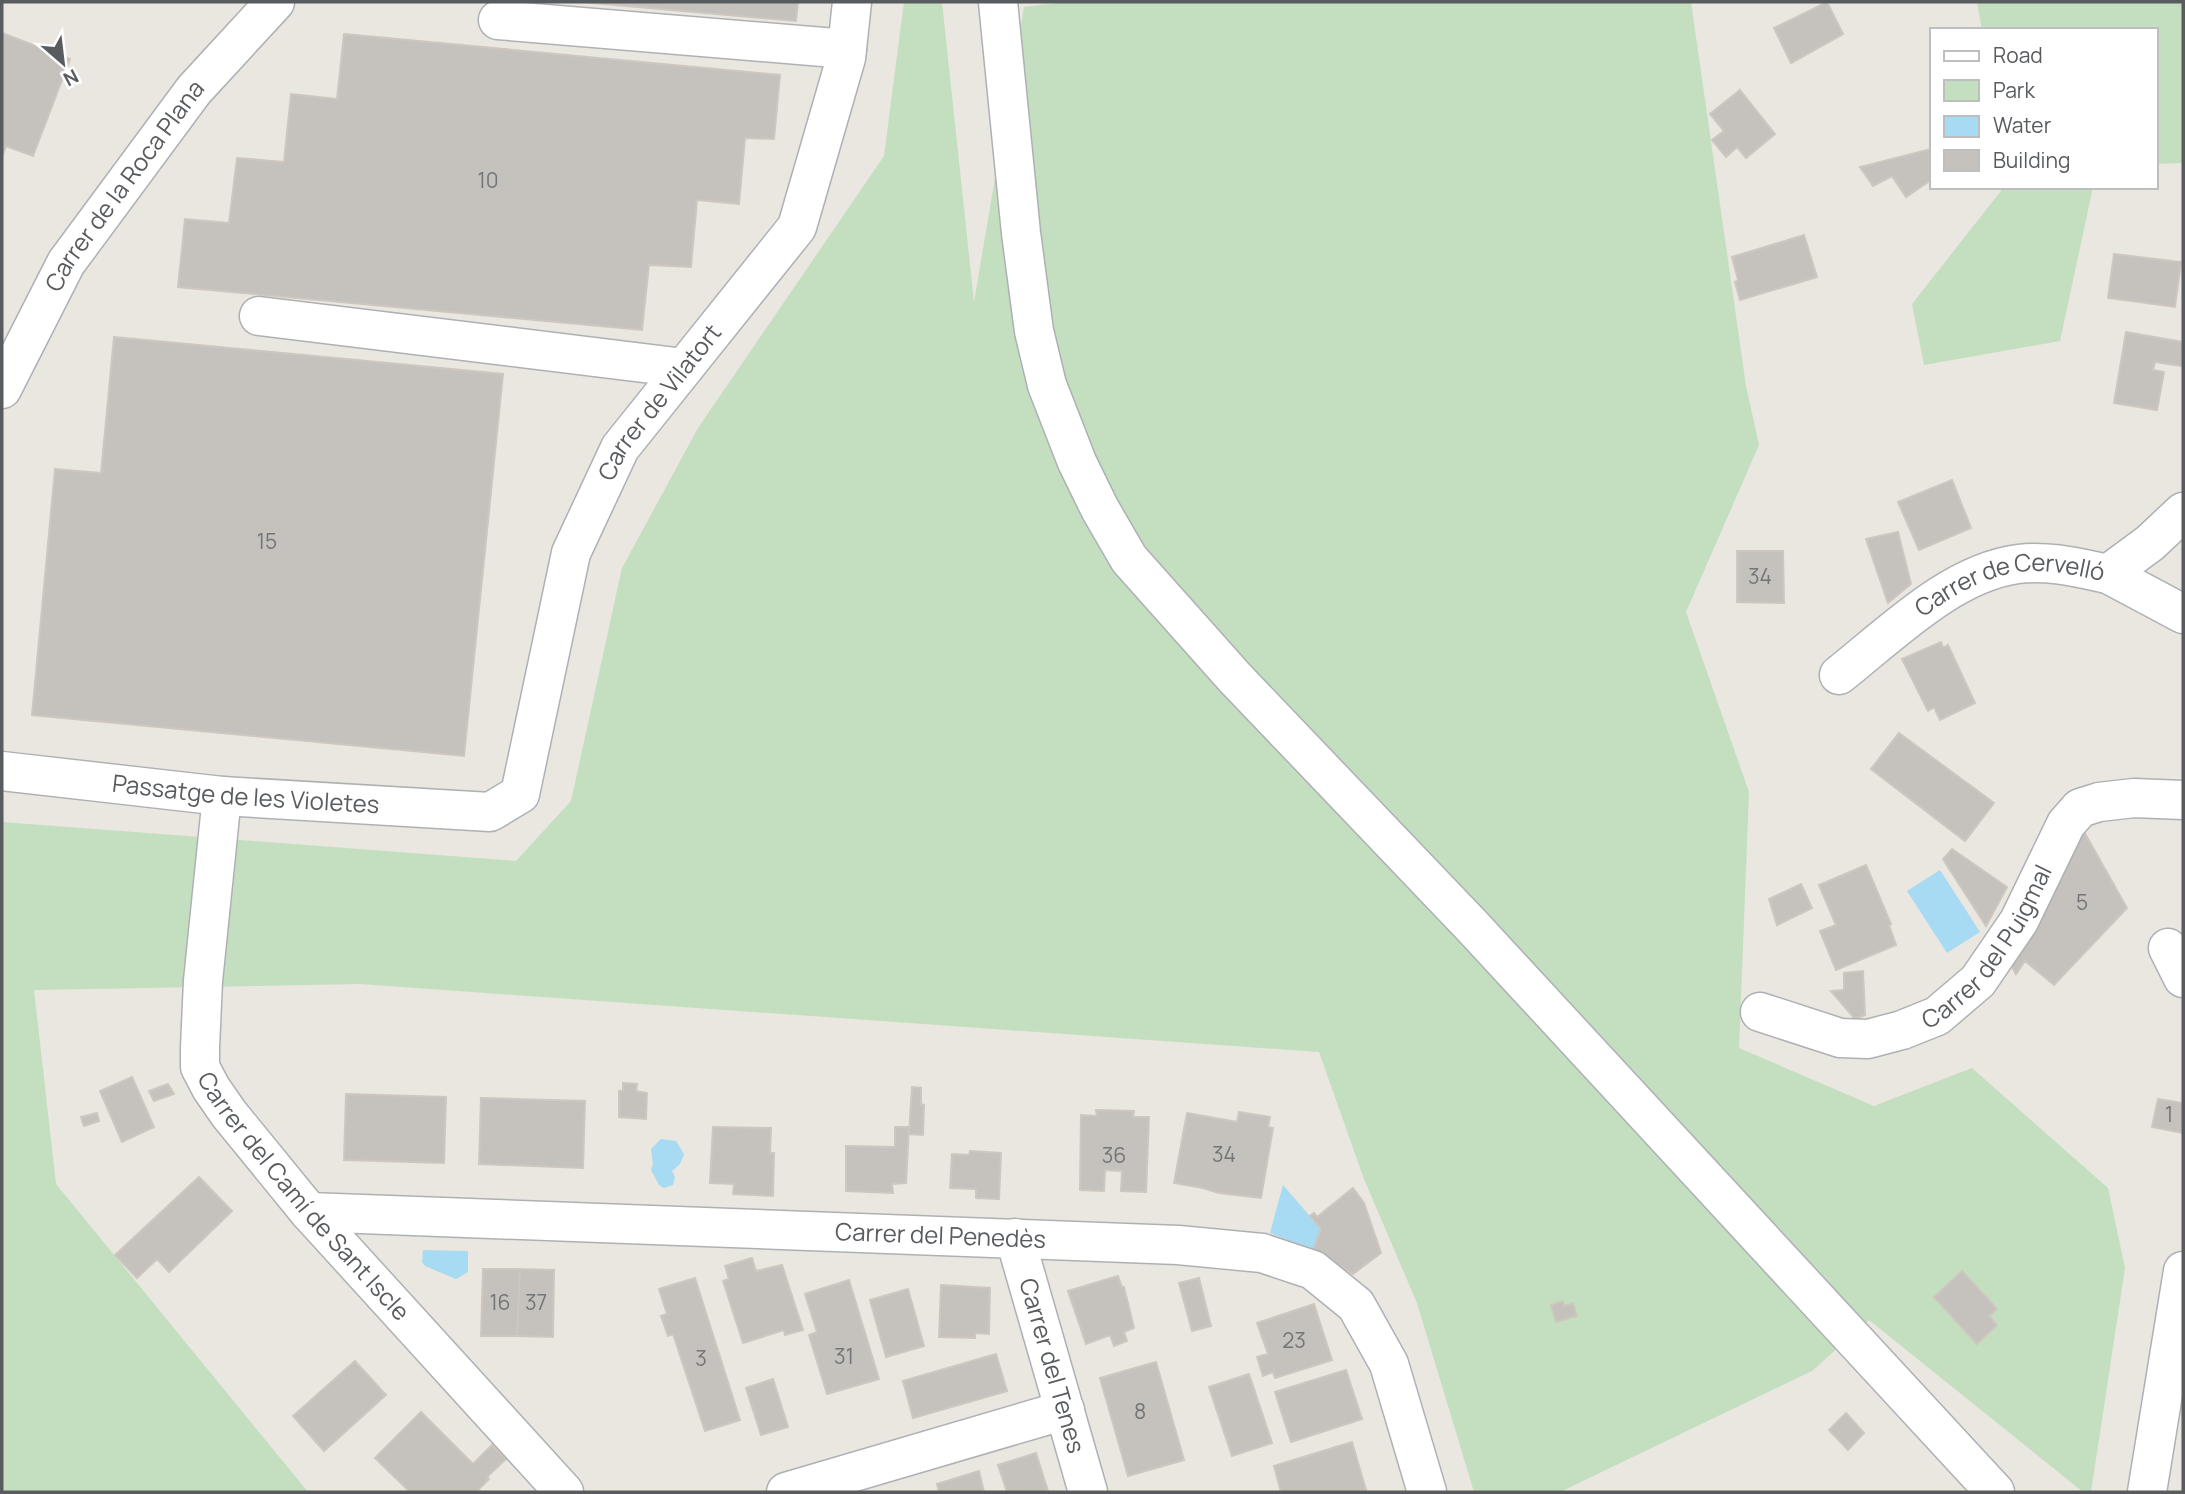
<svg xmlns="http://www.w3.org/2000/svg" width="2185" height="1494" viewBox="0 0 2185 1494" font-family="Manrope,sans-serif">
	<rect width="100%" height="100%" fill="#eae6e0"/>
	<path fill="#c3dfbf" d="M 904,2 L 942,2 L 974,302 L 1024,7 L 1067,2 L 1691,2 L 1746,386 L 1759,445 L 1686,612 L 1749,792 L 1739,1048 L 1874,1106 L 1972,1068 L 2108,1188 L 2125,1268 L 2091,1492 L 2083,1492 L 1869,1320 L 1812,1371 L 1560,1492 L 1474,1492 L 1417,1303 L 1364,1179 L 1319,1052 L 360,984 L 34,990 L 56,1184 L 308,1492 L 2,1492 L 2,822 L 516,861 L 571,801 L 622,568 L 698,428 L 884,156 Z
		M 1977,2 L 2183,2 L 2183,163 L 2155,164 L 2155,30 L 1982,30 Z
		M 2004,187 L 2093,187 L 2060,341 L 1924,365 L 1912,304 Z"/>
	<path fill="#a6dbf3" d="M 1940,870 L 1980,932 L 1947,953 L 1907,891 Z
		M 661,1139 L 676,1141 L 684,1154 L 680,1164 L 672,1171 L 675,1177 L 673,1185 L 664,1188 L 659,1185 L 651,1170 L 653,1164 L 651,1149 Z
		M 1283,1185 L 1321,1229 L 1313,1250 L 1270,1233 Z
		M 423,1250 L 468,1251 L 468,1272 L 456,1279 L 425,1266 L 422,1262 Z"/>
	<path fill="#c5c1bd" stroke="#cec7bf" stroke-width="2" d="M 581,2 L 798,2 L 796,21 Z
		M 1827,2 L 1843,34 L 1791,63 L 1774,28 Z
		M 2,33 L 70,59 L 33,156 L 6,146 L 2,157 Z
		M 344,34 L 780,75 L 774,139 L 745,138 L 739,204 L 697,200 L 691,267 L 649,265 L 642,330 L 178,287 L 185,219 L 229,223 L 237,158 L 284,162 L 291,94 L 337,99 Z
		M 1740,90 L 1775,134 L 1746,158 L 1737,147 L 1726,157 L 1712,140 L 1724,131 L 1710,114 Z
		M 1931,149 L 1931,180 L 1906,197 L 1892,176 L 1873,186 L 1860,167 Z
		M 1804,235 L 1817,277 L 1740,300 L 1735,282 L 1738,280 L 1732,257 Z
		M 2114,254 L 2181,262 L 2175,307 L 2108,298 Z
		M 2126,332 L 2183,342 L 2182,366 L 2155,362 L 2153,370 L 2164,372 L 2157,410 L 2114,403 Z
		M 114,337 L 503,374 L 464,756 L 32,715 L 55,469 L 101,473 Z
		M 1952,480 L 1971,528 L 1919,550 L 1898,502 Z
		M 1898,532 L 1911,584 L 1888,603 L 1866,539 Z
		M 1737,551 L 1783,551 L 1784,603 L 1737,602 Z
		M 1941,642 L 1943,648 L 1948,645 L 1975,703 L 1940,720 L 1934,707 L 1928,711 L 1902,659 Z
		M 1899,733 L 1994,803 L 1965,841 L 1871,769 Z
		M 2078,821 L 2127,908 L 2054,985 L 2025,961 L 2016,974 L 2011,965 Z
		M 1952,849 L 2007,887 L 1986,926 L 1943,859 Z
		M 1866,865 L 1891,924 L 1889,925 L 1896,945 L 1836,970 L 1820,931 L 1836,925 L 1819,885 Z
		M 1801,884 L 1812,908 L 1777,925 L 1769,899 Z
		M 1863,971 L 1865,1015 L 1855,1019 L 1831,991 L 1844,990 L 1844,973 Z
		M 132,1077 L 154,1127 L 122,1142 L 100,1091 Z
		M 623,1083 L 637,1084 L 636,1091 L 647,1093 L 646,1119 L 619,1117 L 619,1091 L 623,1091 Z
		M 168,1084 L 174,1094 L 154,1101 L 149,1091 Z
		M 912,1087 L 921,1088 L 921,1104 L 924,1105 L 923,1135 L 909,1134 Z
		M 346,1094 L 446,1097 L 444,1163 L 344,1160 Z
		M 481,1098 L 585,1101 L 583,1168 L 479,1164 Z
		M 2158,1099 L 2183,1103 L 2183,1133 L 2152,1127 Z
		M 1096,1110 L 1134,1111 L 1133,1117 L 1149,1117 L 1146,1192 L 1121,1191 L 1122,1171 L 1105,1170 L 1104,1191 L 1080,1190 L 1081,1115 L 1097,1116 Z
		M 1239,1112 L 1270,1117 L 1268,1127 L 1273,1128 L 1261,1198 L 1219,1193 L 1203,1188 L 1174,1183 L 1187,1113 L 1237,1122 Z
		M 97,1113 L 99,1121 L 84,1126 L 81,1117 Z
		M 713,1127 L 771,1128 L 770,1153 L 774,1153 L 773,1196 L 733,1194 L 734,1184 L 710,1183 Z
		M 895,1127 L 909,1127 L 906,1183 L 892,1184 L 893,1193 L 846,1191 L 846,1146 L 895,1147 Z
		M 970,1151 L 1001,1153 L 999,1199 L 976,1198 L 976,1189 L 950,1188 L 952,1154 L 969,1155 Z
		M 199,1177 L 232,1211 L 169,1272 L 157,1259 L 137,1278 L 115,1255 Z
		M 1353,1188 L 1364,1203 L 1381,1253 L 1353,1274 L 1313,1250 L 1321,1229 L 1310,1216 L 1314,1213 L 1317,1217 Z
		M 752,1258 L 756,1271 L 782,1265 L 803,1330 L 785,1335 L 784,1330 L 743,1343 L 723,1281 L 729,1279 L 725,1266 Z
		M 483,1269 L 520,1269 L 517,1336 L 481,1336 Z
		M 520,1269 L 554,1270 L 553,1337 L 517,1336 Z
		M 1962,1271 L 1997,1309 L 1989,1316 L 1997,1325 L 1977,1344 L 1934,1297 Z
		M 1118,1276 L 1122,1287 L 1124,1287 L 1134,1328 L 1124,1332 L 1127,1341 L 1114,1346 L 1110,1335 L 1086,1344 L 1068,1291 Z
		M 695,1278 L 740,1420 L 705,1431 L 673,1334 L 668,1336 L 661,1316 L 667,1314 L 659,1289 Z
		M 1199,1278 L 1211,1326 L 1192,1331 L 1179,1283 Z
		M 849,1280 L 879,1379 L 827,1394 L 809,1335 L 817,1332 L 805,1294 Z
		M 941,1285 L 990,1288 L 989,1334 L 975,1333 L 975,1338 L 939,1337 Z
		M 908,1289 L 924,1346 L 886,1357 L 870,1300 Z
		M 1563,1301 L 1564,1306 L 1573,1303 L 1577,1316 L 1556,1322 L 1551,1305 Z
		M 1314,1304 L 1332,1360 L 1275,1378 L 1273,1372 L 1263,1376 L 1257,1357 L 1268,1354 L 1257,1323 Z
		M 996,1354 L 1007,1391 L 913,1418 L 903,1381 Z
		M 355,1361 L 386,1395 L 324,1451 L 293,1416 Z
		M 1156,1362 L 1184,1460 L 1128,1476 L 1100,1378 Z
		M 1346,1370 L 1362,1419 L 1291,1442 L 1275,1392 Z
		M 1249,1374 L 1272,1443 L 1232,1456 L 1209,1387 Z
		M 773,1379 L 788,1427 L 761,1435 L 746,1388 Z
		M 421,1412 L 473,1464 L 492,1445 L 506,1459 L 487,1477 L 489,1479 L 476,1492 L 410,1492 L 375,1458 Z
		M 1846,1413 L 1864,1433 L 1848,1450 L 1829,1430 Z
		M 1352,1442 L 1366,1490 L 1357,1492 L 1281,1492 L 1274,1466 Z
		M 1036,1453 L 1048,1491 L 1007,1492 L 998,1465 Z
		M 979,1471 L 984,1492 L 939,1492 L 937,1484 Z"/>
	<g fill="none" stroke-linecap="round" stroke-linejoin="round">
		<g stroke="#aeb1b4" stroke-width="41">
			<g id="street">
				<path d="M 498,20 L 847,49"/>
				<path d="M 259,316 L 684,368"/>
				<path id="s1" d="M 2,389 L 66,263 L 194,90 L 275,2"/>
				<path d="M 2108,574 L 2183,614"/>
				<path id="s2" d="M 1839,675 C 1891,634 1951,573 2018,564 C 2049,560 2079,568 2108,574 L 2150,543 L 2183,512"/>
				<path id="s3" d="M 2,771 L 222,796 L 490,812 L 520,794 L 571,553 L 620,448 L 797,227 L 846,58 L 852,2"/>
				<path id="s4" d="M 222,796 L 203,981 L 200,1048 L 200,1067 L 211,1088 L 229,1114 L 309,1212 L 564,1492"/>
				<path d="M 2168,948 L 2183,978"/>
				<path id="s5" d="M 1760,1012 L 1840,1038 L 1868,1039 L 1902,1030 L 1937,1016 L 1978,981 L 2019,921 L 2066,824 L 2080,808 L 2099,802 L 2134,798 L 2183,800"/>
				<path id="s6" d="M 309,1212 L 1178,1245 L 1262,1253 L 1313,1270 L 1356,1305 L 1389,1364 L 1427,1492"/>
				<path id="s7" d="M 1015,1238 L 1088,1492"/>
				<path d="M 786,1492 L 1065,1410"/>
				<path d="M 2147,1492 L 2183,1271"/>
			</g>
		</g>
		<g stroke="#adb0b4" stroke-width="41">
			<path id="secondary" d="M 998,2 L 1021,233 L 1034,331 L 1047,385 L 1077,462 L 1100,509 L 1129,559 L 1235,678 L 1472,926 L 1995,1492"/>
		</g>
		<use href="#street" stroke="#fff" stroke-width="38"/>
		<use href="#secondary" stroke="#fff" stroke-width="38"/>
	</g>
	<g text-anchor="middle" stroke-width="5" stroke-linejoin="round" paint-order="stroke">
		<g font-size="21" fill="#747576">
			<text x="488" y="188">10</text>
			<text x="267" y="549">15</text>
			<text x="1760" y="584">34</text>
			<text x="2082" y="910">5</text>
			<text x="2169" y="1122">1</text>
			<text x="1224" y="1162">34</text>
			<text x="1114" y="1163">36</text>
			<text x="500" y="1310">16</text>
			<text x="536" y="1310">37</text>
			<text x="1294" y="1348">23</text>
			<text x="844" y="1364">31</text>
			<text x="701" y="1366">3</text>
			<text x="1140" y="1419">8</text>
		</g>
		<g font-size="24" fill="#595c5f" stroke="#fff">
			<text dy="8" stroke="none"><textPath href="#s1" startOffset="238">Carrer de la Roca Plana</textPath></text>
			<text dy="8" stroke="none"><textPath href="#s3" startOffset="947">Carrer de Vilatort</textPath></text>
			<text dy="8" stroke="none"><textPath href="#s2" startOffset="201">Carrer de Cervelló</textPath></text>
			<text dy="8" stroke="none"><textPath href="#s3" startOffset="245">Passatge de les Violetes</textPath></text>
			<text dy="8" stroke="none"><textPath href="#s5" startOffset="271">Carrer del Puigmal</textPath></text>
			<text dy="8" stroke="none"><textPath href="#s4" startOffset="438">Carrer del Camí de Sant Iscle</textPath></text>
			<text dy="8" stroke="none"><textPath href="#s6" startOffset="632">Carrer del Penedès</textPath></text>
			<text dy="8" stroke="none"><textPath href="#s7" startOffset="133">Carrer del Tenes</textPath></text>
		</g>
	</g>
	<rect width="2185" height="1494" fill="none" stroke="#595c5f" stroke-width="7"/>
	<rect x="1930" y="28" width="228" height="161" fill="#ffffff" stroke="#bdbebf" stroke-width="2"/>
	<rect x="1944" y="51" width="35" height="10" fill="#ffffff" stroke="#bdbebf" stroke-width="2"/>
	<text x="1993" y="63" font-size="21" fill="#595c5f">Road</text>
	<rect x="1944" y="80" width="35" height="21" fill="#c3dfbf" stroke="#bdbebf" stroke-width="2"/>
	<text x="1993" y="98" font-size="21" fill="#595c5f">Park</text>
	<rect x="1944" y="116" width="35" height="21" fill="#a6dbf3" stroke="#bdbebf" stroke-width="2"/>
	<text x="1993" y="133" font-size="21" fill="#595c5f">Water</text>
	<rect x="1944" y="150" width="35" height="21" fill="#c5c1bd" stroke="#bdbebf" stroke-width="2"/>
	<text x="1993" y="168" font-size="21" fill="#595c5f">Building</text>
	<g transform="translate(63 63) rotate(152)" stroke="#ffffff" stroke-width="5" paint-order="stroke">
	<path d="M0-5L12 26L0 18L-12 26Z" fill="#595c5f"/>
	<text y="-10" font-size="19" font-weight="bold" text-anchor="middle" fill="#595c5f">N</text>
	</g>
</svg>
